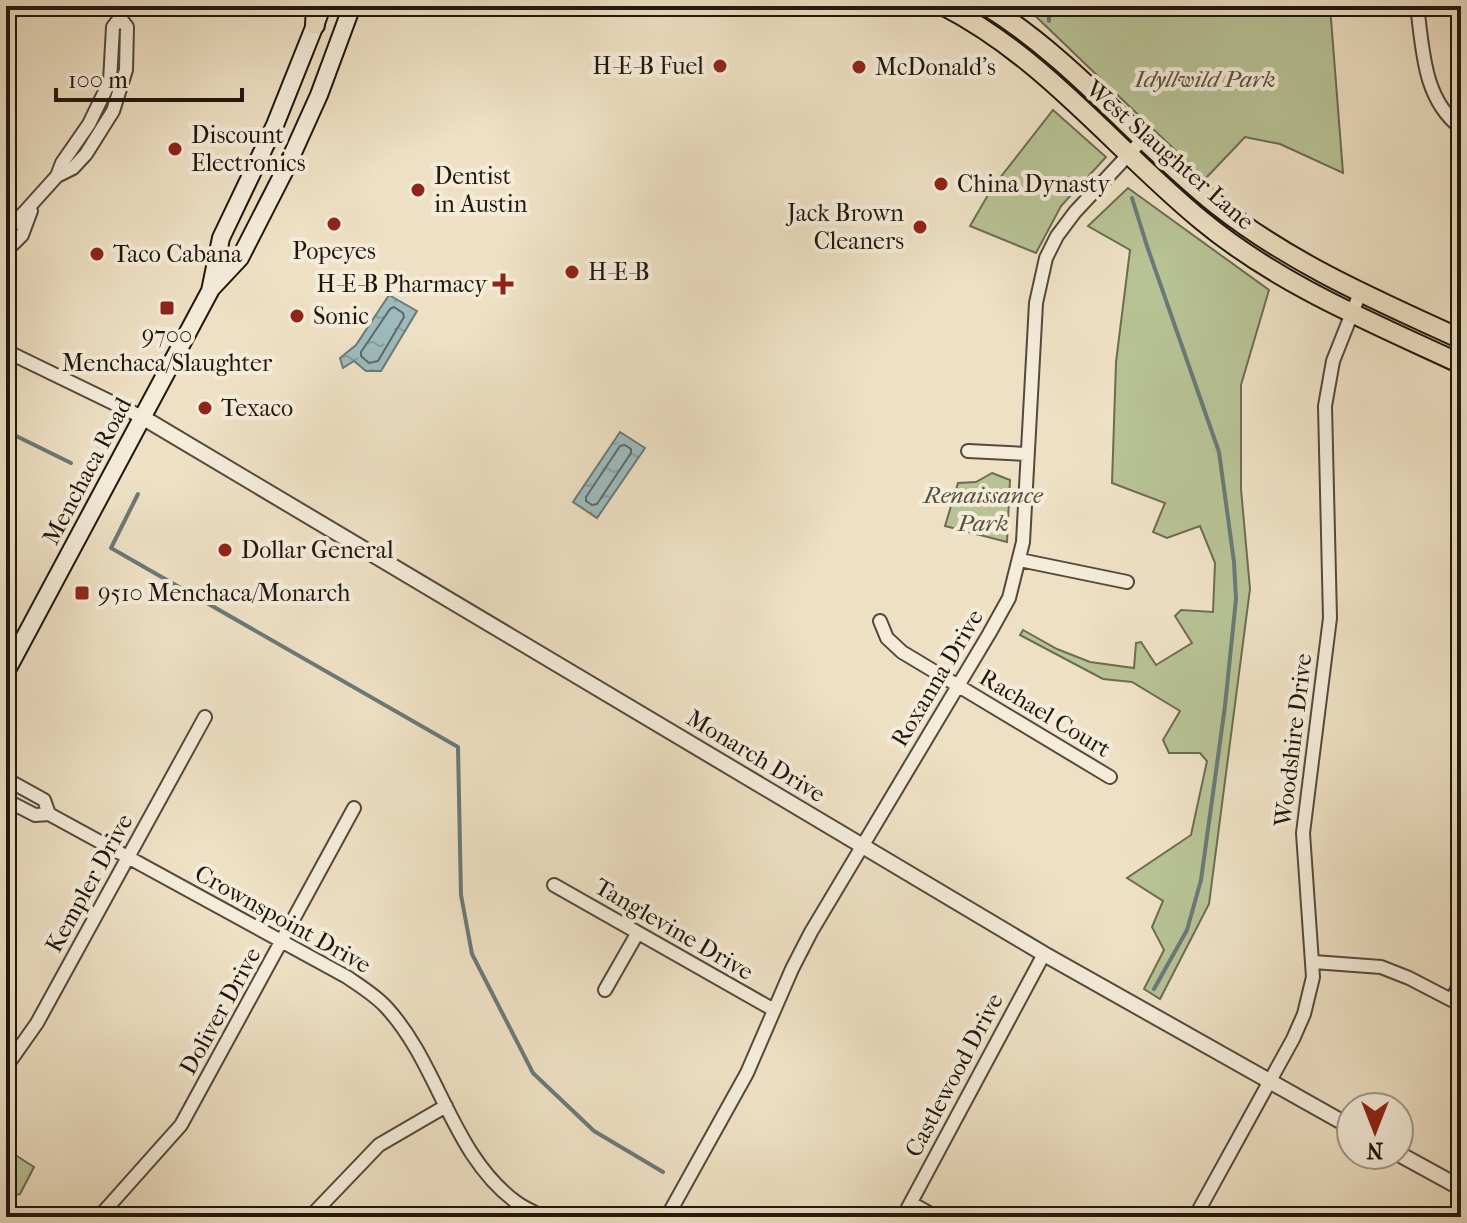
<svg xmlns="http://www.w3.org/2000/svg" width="1467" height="1223" viewBox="0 0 1467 1223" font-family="'IM FELL French Canon',serif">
	<defs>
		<pattern id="water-ripples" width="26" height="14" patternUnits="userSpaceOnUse" patternTransform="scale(2)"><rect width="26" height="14" fill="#9dbbbd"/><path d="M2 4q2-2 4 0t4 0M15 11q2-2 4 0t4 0" fill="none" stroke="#87a0a1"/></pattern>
	</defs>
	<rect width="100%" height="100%" fill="#eee0c4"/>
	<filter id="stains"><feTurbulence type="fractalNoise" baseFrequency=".0025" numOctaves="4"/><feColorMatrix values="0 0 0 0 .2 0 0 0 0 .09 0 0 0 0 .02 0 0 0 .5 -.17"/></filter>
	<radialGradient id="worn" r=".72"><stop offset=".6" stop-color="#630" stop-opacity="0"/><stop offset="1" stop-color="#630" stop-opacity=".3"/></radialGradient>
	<path fill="#b7c295" stroke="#6c6c52" stroke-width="2" d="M 1025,6 L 1330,6 L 1343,173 L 1280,144 L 1245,137 L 1205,179 Z
		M 1053,110 L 1106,157 L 1061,206 L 1036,253 L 970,226 L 992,188 Z
		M 1128,188 L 1269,290 L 1241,385 L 1241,489 L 1250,589 L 1209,904 L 1160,999 L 1144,989 L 1164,950 L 1152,927 L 1163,901 L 1127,878 L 1191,835 L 1207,761 L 1200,753 L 1169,753 L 1163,740 L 1180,711 L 1132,682 L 1103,679 L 1020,635 L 1023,630 L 1057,649 L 1090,662 L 1134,668 L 1136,643 L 1141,642 L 1156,665 L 1192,643 L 1175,616 L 1181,610 L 1213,612 L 1215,563 L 1200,526 L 1167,538 L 1153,532 L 1165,503 L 1112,483 L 1116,362 L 1130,250 L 1088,226 Z
		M 992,473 L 1010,480 L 1007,542 L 945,526 L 958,483 L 976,482 Z
		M 6,1149 L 34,1167 L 20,1194 L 6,1196 Z"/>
	<path fill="url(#water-ripples)" stroke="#6b7977" stroke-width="2" d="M 389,295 L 417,311 L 381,371 L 366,371 L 354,361 L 343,368 L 340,358 L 356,345 Z
		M 620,432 L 645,448 L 597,518 L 573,502 Z"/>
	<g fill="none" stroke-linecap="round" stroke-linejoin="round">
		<path stroke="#5e6966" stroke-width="2" d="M 394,307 L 403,313 L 404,317 L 378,361 L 369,363 L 361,356 L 361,352 L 390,309 Z
			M 625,445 L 631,449 L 631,453 L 597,504 L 592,505 L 586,501 L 586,497 L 620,446 Z"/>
		<path stroke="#6b7977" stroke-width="4" d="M 1049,6 L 1049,21
			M 1132,198 L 1147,246 L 1219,452 L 1234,562 L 1236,599 L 1225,706 L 1201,880 L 1187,930 L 1154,989
			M 6,431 L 71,463
			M 138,494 L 111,548 L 458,747 L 461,895 L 472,954 L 533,1073 L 594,1131 L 663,1172"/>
		<g stroke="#54493c" stroke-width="16">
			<path id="minor" d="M 1417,6 C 1423,50 1423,99 1461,128
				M 57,176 L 73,168 L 86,154 L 113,111 L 126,70 L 127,27 L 120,18
				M 6,244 L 11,227 L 57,176 L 62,163 L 89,124 L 110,81 L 113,27 L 120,18 L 120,6
				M 6,251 L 22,235 L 31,211
				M 6,351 L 142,417
				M 968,451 L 1027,454
				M 1020,560 L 1127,582
				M 880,621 L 887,638 L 902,652 L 1110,777
				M 6,779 L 44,800 L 49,814
				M 6,800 L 35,815 L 49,814 L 347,977 C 360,986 375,995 386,1007 C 439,1064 451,1154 516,1202 C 524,1208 534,1212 543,1217
				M 554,885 L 774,1010
				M 1314,962 L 1381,967 L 1409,978 L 1461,1005
				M 605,990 L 637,934
				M 1452,1000 L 1461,981
				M 6,1067 L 37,1023 L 205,717
				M 911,1203 L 936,1217
				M 99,1217 L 181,1125 L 354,808
				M 310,1217 L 379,1145 L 446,1106
				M 667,1217 L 747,1073 L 792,969 L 811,932 L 989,634 L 1009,598 L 1023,542 L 1036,303 L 1046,258 L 1057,236 L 1075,212 L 1143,139
				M 903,1217 L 1044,954
				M 1195,1217 L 1293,1039 L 1304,1014 L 1313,977 L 1303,833 L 1330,618 L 1325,406 L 1333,361 L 1360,293"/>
		</g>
		<g stroke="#54493c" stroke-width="18">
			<path id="tertiary" d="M 142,417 L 1044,954 L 1351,1127
				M 1399,1154 L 1461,1188"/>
		</g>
		<g stroke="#20170e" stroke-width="20">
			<path id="secondary" d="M 211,289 L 240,258 L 287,166 L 319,95 L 352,6
				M 6,672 L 210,291 L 221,238 L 275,125 L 319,15"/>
		</g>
		<g stroke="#20170e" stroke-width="22">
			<path id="primary" d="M 944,6 C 1044,57 1116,150 1201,220 C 1278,284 1371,322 1461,364
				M 987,6 C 1074,60 1137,141 1217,205 C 1290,263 1376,300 1461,339
				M 315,25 L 316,6"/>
		</g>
		<use href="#minor" stroke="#f4ebd9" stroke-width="12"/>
		<use href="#tertiary" stroke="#f4ebd9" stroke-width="14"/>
		<use href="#secondary" stroke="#f4ebd9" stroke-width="16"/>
		<use href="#primary" stroke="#eee0c4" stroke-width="18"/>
	</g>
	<g fill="#8f2418" stroke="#f4ebd9" stroke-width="3">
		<circle cx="720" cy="66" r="8"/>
		<circle cx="859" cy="67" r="8"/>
		<circle cx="175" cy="149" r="8"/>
		<circle cx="941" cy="184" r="8"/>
		<circle cx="418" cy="190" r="8"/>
		<circle cx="334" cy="224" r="8"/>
		<circle cx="920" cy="227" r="8"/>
		<circle cx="97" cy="254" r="8"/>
		<circle cx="572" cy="272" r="8"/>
		<path d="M499 272h8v8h8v8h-8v8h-8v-8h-8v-8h8z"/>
		<rect x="159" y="300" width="16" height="16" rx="4"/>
		<circle cx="297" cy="316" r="8"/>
		<circle cx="205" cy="408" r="8"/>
		<circle cx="225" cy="550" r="8"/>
		<rect x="74" y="585" width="16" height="16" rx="4"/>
	</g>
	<g text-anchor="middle" stroke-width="8" stroke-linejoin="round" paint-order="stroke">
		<g font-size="24" fill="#20170e" stroke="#f4ebd9" text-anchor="start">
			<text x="704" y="74" text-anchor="end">H-E-B Fuel</text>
			<text x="875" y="75">McDonald's</text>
			<text x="191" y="143">Discount<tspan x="191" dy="28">Electronics</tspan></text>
			<text x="434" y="184">Dentist<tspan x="434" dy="28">in Austin</tspan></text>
			<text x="957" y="192">China Dynasty</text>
			<text x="904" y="221" text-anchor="end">Jack Brown<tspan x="904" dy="28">Cleaners</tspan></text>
			<text x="334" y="259" text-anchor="middle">Popeyes</text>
			<text x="113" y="262">Taco Cabana</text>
			<text x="588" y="280">H-E-B</text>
			<text x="487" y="292" text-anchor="end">H-E-B Pharmacy</text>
			<text x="313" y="324">Sonic</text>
			<text x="167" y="343" text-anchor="middle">9700<tspan x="167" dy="28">Menchaca/Slaughter</tspan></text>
			<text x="221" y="416">Texaco</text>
			<text x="241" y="558">Dollar General</text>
			<text x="98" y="601">9510 Menchaca/Monarch</text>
		</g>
		<g font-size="24" font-style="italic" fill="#55533d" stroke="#f4ebd9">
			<text x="1205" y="87">Idyllwild Park</text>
			<text x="983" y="503">Renaissance<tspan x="983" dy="28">Park</tspan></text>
		</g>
		<g font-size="24" fill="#20170e" stroke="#f4ebd9">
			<text transform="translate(1170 155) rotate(41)" y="8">West Slaughter Lane</text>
			<text transform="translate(87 471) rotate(-62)" y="8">Menchaca Road</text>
			<text transform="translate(937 678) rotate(-59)" y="8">Roxanna Drive</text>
			<text transform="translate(1045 713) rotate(31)" y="8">Rachael Court</text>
			<text transform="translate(1293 740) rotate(-83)" y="8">Woodshire Drive</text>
			<text transform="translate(756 756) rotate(31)" y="8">Monarch Drive</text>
			<text transform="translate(89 883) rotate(-61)" y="8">Kempler Drive</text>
			<text transform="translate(283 919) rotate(29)" y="8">Crownspoint Drive</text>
			<text transform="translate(674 929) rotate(30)" y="8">Tanglevine Drive</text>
			<text transform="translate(220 1011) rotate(-61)" y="8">Doliver Drive</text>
			<text transform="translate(954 1075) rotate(-62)" y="8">Castlewood Drive</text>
		</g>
	</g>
	<rect width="1467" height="1223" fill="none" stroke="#eee0c4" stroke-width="32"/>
	<rect x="8" y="8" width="1451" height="1207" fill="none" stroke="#20170e" stroke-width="4"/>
	<rect x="16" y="16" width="1435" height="1191" fill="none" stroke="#20170e" stroke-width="2"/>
	<g transform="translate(1375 1131) rotate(180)"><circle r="38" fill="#f4ebd9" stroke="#9f9688" stroke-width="2"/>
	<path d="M0-6L14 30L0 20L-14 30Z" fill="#8f2418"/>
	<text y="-12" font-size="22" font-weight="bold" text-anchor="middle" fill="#20170e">N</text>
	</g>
	<path d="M56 88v12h186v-12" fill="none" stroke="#20170e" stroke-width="4"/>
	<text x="68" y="88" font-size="24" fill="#20170e" stroke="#f4ebd9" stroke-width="6" paint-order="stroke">100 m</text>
	<rect width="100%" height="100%" filter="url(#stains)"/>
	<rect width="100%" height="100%" fill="url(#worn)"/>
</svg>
